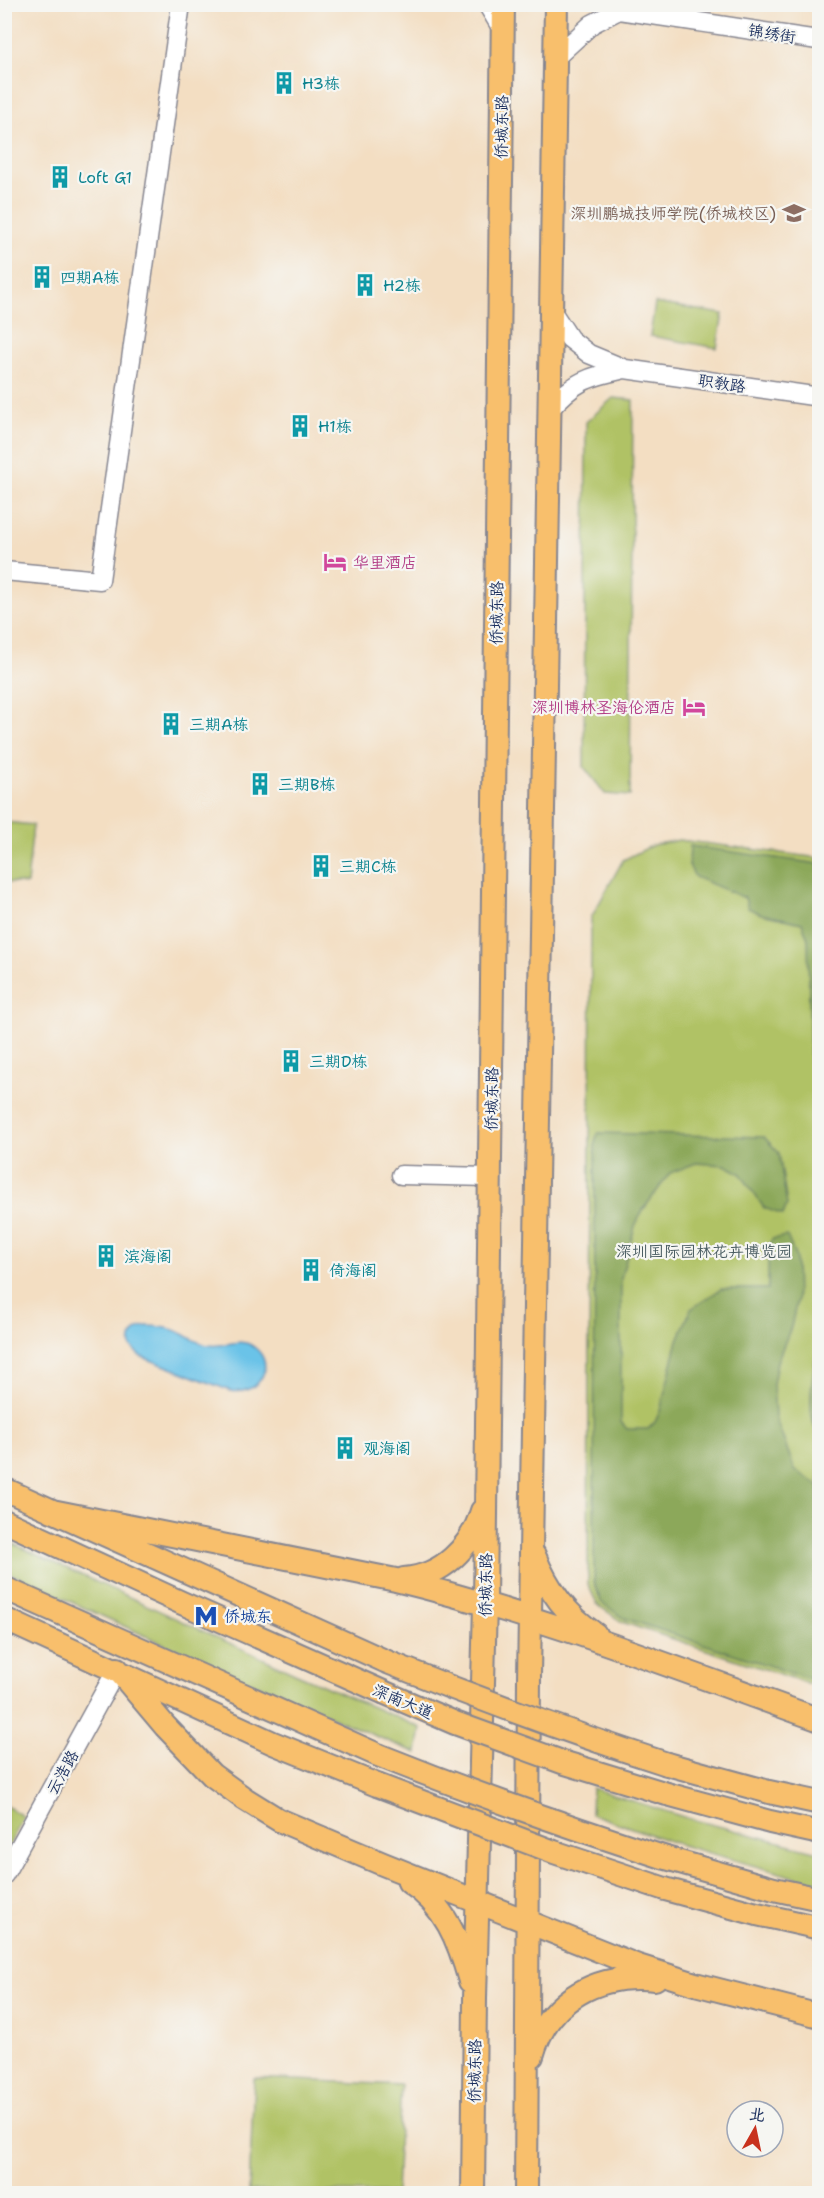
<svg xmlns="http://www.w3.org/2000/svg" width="824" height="2198" viewBox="0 0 824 2198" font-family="'Shantell Sans','LXGW WenKai TC',sans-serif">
	<rect width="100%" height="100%" fill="#f6f6f2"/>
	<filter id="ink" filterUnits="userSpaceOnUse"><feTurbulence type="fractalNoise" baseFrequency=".0167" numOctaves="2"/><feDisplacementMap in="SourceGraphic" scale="12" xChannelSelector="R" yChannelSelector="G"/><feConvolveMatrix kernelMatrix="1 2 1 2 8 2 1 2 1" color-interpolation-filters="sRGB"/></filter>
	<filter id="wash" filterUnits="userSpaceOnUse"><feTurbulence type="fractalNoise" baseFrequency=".008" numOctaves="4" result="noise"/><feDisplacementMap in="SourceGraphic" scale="24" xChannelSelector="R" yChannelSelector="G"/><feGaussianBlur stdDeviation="1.35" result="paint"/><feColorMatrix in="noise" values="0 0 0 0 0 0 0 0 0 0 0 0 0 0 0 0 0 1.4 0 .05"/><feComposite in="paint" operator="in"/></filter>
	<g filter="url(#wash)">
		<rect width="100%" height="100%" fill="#f3dec2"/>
		<path fill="#b0c265" stroke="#667862" stroke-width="1.5" d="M 655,303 L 723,314 L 717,348 L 650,336 Z
			M 613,398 L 633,400 L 630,796 L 605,794 L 584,767 L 586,422 Z
			M 5,822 L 33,825 L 27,884 L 5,882 Z
			M 679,840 L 819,858 L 819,1687 L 622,1622 L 597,1604 L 588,1584 L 591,918 L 623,860 L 653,845 Z
			M 5,1540 L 297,1674 L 421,1728 L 417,1753 C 278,1696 141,1635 5,1571 Z
			M 592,1788 L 687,1818 L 819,1852 L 819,1884 L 681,1845 L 591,1814 Z
			M 5,1805 L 24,1817 L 5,1853 Z
			M 254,2078 L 401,2085 L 396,2193 L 249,2191 Z"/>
		<path fill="#8ca85a" stroke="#546c5c" stroke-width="1.5" d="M 690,846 L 819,864 L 819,1077 L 816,1076 L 810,1066 L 808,939 L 802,923 L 761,914 L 748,908 L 745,898 L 695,877 L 689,865 Z
			M 598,1133 L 764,1137 L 779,1153 L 787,1205 L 783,1215 L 764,1208 L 740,1173 L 725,1165 L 696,1163 L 670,1173 L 643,1210 L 635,1226 L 621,1278 L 621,1422 L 627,1429 L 648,1429 L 655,1422 L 660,1411 L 678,1340 L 691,1309 L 721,1289 L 768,1289 L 768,1249 L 772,1239 L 787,1236 L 796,1258 L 797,1300 L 791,1327 L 777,1362 L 773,1384 L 775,1417 L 795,1470 L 819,1486 L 819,1682 L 624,1618 L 601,1602 L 594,1582 L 595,1141 Z
			M 819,1345 L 819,1436 C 804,1413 813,1370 819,1345 Z"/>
		<path fill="#6ac3e8" stroke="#4279a3" stroke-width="1.5" d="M 147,1326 C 158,1326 168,1327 179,1332 C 189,1336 197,1344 209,1345 C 225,1348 239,1336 254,1347 C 278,1365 258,1396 231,1391 L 140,1356 L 131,1347 C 129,1335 135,1328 147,1326 Z"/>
	</g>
	<g filter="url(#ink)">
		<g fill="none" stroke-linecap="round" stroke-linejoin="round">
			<g stroke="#878690" stroke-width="21">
				<path id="minor" d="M 487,4 L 502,29
					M 609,4 L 619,10 L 818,40
					M 555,58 L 592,24 L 619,10
					M 551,310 L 570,339 L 589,354 L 625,369 L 820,397
					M 549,410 C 576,380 586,378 625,369
					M 4,571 L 100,580 L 181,4
					M 401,1175 L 490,1177
					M 4,1875 L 117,1669"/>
			</g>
			<g stroke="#878690" stroke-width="26">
				<path id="major" d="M 4,1489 L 385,1661
					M 52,1511 L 396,1580 C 540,1615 680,1670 820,1720
					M 4,1521 L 182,1603 L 383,1692
					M 534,1555 C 547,1588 566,1615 595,1634
					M 404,1579 C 442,1576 471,1548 482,1511
					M 4,1588 L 378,1755
					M 4,1619 L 273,1743 L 377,1785
					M 117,1669 L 165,1726 L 212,1775 L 245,1799 L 279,1820 L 383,1864 L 638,1966 L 695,1984 L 820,2016
					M 667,1764 L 769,1792 L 820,1803
					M 667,1794 L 770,1822 L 820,1833
					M 666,1858 L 774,1889 L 820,1899
					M 409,1882 C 445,1905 459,1941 470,1981
					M 665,1889 L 757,1914 L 820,1928
					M 532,2056 C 548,1998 599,1973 655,1979
					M 473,2194 L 475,1999 L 485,1603 L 503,4
					M 526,2194 L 529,1677 L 556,4"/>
			</g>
			<use href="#minor" stroke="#fff" stroke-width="18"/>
			<use href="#major" stroke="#f8bf6c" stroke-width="22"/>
			<g stroke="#878690" stroke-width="26" stroke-linecap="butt">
				<path id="major-bridge" d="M 385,1661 C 478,1699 571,1733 667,1764
					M 383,1692 L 455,1723 L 562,1762 L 667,1794
					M 378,1755 C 473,1793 569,1827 666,1858
					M 377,1785 L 554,1852 L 665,1889"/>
			</g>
			<use href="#major-bridge" stroke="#f8bf6c" stroke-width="22"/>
		</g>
	</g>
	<defs>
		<g id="building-bare" transform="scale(1.8)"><path d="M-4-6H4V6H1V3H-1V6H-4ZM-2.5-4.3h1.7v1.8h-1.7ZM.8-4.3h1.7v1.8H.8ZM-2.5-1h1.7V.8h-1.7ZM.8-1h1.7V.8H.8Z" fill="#0f9aa8" stroke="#f6f6f2" stroke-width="2.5" paint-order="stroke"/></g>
		<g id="school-bare" transform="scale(1.8)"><path d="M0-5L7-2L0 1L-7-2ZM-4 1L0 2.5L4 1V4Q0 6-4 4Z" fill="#8d6e63" stroke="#f6f6f2" stroke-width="2.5" paint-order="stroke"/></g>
		<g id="hotel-bare" transform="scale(1.8)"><path d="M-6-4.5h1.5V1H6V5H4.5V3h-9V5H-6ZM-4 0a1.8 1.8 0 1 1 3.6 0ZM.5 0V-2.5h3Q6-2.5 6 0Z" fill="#d1479c" stroke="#f6f6f2" stroke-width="2.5" paint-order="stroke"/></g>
		<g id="metro-bare" transform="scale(1.8)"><path d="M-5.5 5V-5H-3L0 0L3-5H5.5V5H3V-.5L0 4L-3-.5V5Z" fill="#1a4fb4" stroke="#f6f6f2" stroke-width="2.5" paint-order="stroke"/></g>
	</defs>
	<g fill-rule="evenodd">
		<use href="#building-bare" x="284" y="83"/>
		<use href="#building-bare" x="60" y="177"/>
		<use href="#school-bare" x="794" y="213"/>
		<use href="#building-bare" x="42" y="277"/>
		<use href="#building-bare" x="365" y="285"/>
		<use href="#building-bare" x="300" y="426"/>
		<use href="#hotel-bare" x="335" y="562"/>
		<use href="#hotel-bare" x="694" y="707"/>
		<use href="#building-bare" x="171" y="724"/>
		<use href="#building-bare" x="260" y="784"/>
		<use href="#building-bare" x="321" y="866"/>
		<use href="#building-bare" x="291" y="1061"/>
		<use href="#building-bare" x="106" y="1256"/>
		<use href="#building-bare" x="311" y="1270"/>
		<use href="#building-bare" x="345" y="1448"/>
		<use href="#metro-bare" x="206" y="1616"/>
	</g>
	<g text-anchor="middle" stroke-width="4.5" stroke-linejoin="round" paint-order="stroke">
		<g font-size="16" fill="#1b2f5e" stroke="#f6f6f2">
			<text transform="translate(772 33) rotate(9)" y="6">锦绣街</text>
			<text transform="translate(501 127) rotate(-89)" y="6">侨城东路</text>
			<text transform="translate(722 383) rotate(8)" y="6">职教路</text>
			<text transform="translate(496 613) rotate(-89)" y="6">侨城东路</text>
			<text transform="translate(491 1099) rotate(-89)" y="6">侨城东路</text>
			<text transform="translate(485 1585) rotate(-89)" y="6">侨城东路</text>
			<text transform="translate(403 1701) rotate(23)" y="6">深南大道</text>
			<text transform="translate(62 1772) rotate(-61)" y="6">云浩路</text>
			<text transform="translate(474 2071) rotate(-89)" y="6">侨城东路</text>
		</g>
		<g font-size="16" fill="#0d838f" stroke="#f6f6f2" text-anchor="start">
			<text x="302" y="89">H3栋</text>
			<text x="78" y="183">Loft G1</text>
			<text x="60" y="283">四期A栋</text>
			<text x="383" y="291">H2栋</text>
			<text x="318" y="432">H1栋</text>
			<text x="189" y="730">三期A栋</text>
			<text x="278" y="790">三期B栋</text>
			<text x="339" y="872">三期C栋</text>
			<text x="309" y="1067">三期D栋</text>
			<text x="124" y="1262">滨海阁</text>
			<text x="329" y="1276">倚海阁</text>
			<text x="363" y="1454">观海阁</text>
		</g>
		<g font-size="16" fill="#785e54" stroke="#f6f6f2" text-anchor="end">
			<text x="776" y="219">深圳鹏城技师学院(侨城校区)</text>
		</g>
		<g font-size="16" fill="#b23c85" stroke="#f6f6f2" text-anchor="start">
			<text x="353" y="568">华里酒店</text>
			<text x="676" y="713" text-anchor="end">深圳博林圣海伦酒店</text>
		</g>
		<g font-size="16" fill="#485b60" stroke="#f6f6f2">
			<text x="704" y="1257">深圳国际园林花卉博览园</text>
		</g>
		<g font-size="16" fill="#164399" stroke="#f6f6f2" text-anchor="start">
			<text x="224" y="1622">侨城东</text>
		</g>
	</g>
	<rect width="824" height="2198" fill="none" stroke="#f6f6f2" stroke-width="24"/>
	<g transform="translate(755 2129) rotate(9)"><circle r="28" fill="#f6f6f2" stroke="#9ea6b7" stroke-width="1.5"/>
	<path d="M0-4.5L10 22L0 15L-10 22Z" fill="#c8321e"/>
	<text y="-9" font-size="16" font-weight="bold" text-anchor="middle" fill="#1b2f5e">北</text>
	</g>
</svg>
